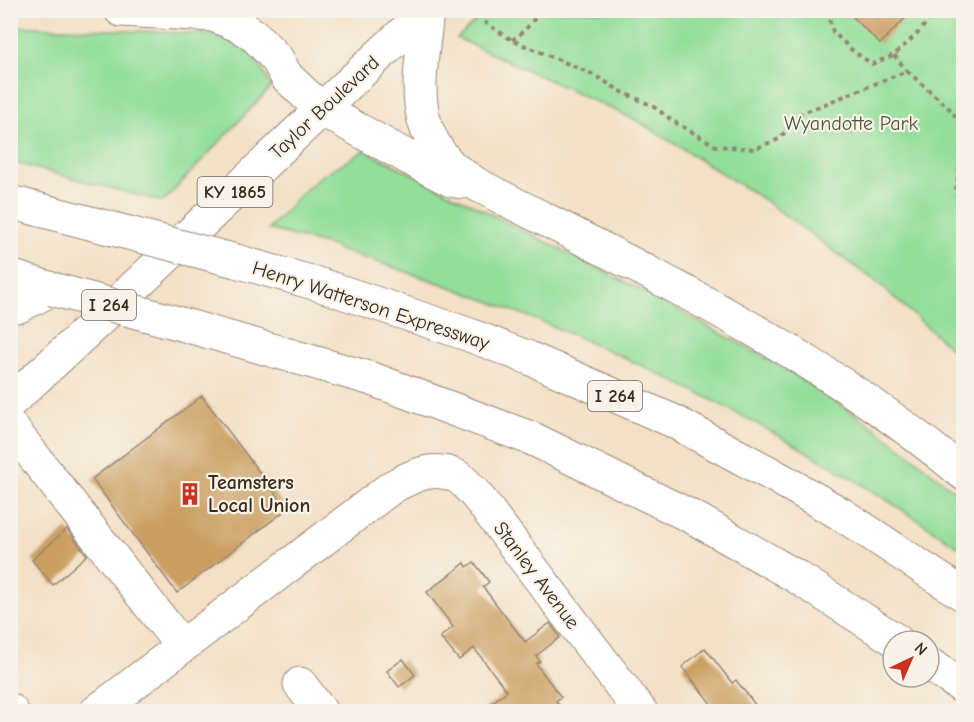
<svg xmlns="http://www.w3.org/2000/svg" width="974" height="722" viewBox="0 0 974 722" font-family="'Comic Neue',sans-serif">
	<rect width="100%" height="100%" fill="#f7f3e8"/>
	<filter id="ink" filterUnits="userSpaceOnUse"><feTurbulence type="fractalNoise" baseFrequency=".0167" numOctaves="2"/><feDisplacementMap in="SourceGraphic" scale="12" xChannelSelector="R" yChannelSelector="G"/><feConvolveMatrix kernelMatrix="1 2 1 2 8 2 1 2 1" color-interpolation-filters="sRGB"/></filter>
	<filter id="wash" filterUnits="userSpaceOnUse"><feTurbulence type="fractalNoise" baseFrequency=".008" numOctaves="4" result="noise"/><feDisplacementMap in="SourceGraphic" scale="24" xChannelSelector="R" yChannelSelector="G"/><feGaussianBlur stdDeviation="1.35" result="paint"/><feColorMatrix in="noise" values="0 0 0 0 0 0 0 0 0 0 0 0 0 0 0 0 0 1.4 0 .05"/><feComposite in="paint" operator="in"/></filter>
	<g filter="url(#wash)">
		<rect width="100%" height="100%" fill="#f3e0c6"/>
		<path fill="#93de9a" stroke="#67845c" stroke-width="1.5" d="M 487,11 L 963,11 L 963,359 L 878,283 L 760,197 L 638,121 L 457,38 Z
			M 10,26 L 211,34 C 246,43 256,55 271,87 L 163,202 L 11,162 Z
			M 365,150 L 643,291 L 781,366 L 861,418 L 906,451 L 963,498 L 963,550 C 766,415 565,319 336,249 L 336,247 L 268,229 L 300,195 L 321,176 Z"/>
		<g id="blocks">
			<path fill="#ca9e60" d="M 846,10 L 913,10 L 880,44 Z
				M 202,396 L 287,509 L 177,593 L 92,479 Z
				M 67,529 L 87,555 L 53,585 L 32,560 Z
				M 474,562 L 489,582 L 483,587 L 525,642 L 550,623 L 560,637 L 536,656 L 540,661 L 536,664 L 561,697 L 556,701 L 563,711 L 481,711 L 507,691 L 474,648 L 459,660 L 440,637 L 453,627 L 427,592 L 465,563 L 467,567 Z
				M 705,648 L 732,683 L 736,680 L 760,711 L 717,711 L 682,667 Z
				M 403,659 L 415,675 L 399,687 L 387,671 Z"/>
		</g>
	</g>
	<g filter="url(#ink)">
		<use href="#blocks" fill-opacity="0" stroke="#978572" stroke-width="1.5"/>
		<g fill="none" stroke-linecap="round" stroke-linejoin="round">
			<g stroke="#978572" stroke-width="35">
				<path id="minor" d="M 10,426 L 181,645
					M 300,684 L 321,712
					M 10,710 L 12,712
					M 96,712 L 392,487 C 412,476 433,465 456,476 C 464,480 471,490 477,496 L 641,712"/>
			</g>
			<g stroke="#978572" stroke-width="35">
				<path id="major" d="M 10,402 C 152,274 287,139 428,10"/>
			</g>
			<g stroke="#978572" stroke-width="35">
				<path id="highway" d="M 121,10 L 213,15 L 240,26 L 255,36 L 277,59 L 287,77 L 321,109 L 420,164 L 451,180 L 462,182
					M 427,11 C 422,67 406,120 450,165 C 457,172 468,178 476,184 C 644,271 818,351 964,474
					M 10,202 L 113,229
					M 236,261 L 321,285 L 467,334 L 529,358 L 673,421 L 773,475 L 841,514 L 964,595
					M 10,276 L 52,289
					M 10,304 L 19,306 L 52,289
					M 167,320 L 372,379 L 533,439 L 696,519 L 797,577 L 897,641
					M 929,664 L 964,688"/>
			</g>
			<path stroke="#978572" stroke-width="4" stroke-dasharray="4.5 4.5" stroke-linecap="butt" d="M 763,10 L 810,13 L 828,10
				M 827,11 L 833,32 L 853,51 L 872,64 L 894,55 L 919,32 L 937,10
				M 484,22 L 512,40 L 592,74 L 624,93 L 651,105 L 676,123 L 716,146 L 754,149 L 779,139 L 800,114 L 907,71 L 949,108 L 964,127
				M 512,40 L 524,31 L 542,10
				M 894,55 L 907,71
				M 964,132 L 956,191 L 964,237"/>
			<use href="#minor" stroke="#fff" stroke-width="33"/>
			<use href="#major" stroke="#fff" stroke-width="33"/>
			<use href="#highway" stroke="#fff" stroke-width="33"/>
			<g stroke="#978572" stroke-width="35" stroke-linecap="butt">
				<path id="highway-bridge" d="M 113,229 L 236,261
					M 52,289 L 167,320"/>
			</g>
			<use href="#highway-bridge" stroke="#fff" stroke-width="33"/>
		</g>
	</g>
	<defs>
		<g id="building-bare" transform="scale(1.8)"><path d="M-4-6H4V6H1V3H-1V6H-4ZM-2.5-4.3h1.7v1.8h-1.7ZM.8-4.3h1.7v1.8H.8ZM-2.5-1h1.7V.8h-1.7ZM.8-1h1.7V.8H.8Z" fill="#c8321e" stroke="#f7f3e8" stroke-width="2.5" paint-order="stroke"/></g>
	</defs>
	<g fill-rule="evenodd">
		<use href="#building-bare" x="190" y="494"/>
	</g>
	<g text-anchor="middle" stroke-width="4.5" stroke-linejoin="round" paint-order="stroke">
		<g fill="#f7f3e8" stroke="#73665b" stroke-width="1.5">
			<rect x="197.5" y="177" width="75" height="30" rx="4.5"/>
			<rect x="82" y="290" width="54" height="30" rx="4.5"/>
			<rect x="588" y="381" width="54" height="30" rx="4.5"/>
		</g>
		<g font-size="18" font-weight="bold" fill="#3b2a1e">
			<text x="235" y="198">KY 1865</text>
			<text x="109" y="311">I 264</text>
			<text x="615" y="402">I 264</text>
		</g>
		<g font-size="20" fill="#3b2a1e" stroke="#f7f3e8">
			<text transform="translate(324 107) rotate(-43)" y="7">Taylor Boulevard</text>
			<text transform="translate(371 305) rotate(18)" y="7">Henry Watterson Expressway</text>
			<text transform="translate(537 575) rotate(53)" y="7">Stanley Avenue</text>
		</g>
		<g font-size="20" fill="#51573d" stroke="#f7f3e8">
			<text x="851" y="130">Wyandotte Park</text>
		</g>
		<g font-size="20" font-weight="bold" fill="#3b2a1e" stroke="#f7f3e8" text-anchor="start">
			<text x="208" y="489">Teamsters<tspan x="208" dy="23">Local Union</tspan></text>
		</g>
	</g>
	<rect width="974" height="722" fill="none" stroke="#f7f3e8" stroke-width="36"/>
	<g transform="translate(911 659) rotate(44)"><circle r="28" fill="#f7f3e8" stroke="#aca397" stroke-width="1.5"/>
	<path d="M0-4.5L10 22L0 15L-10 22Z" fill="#c8321e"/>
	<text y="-9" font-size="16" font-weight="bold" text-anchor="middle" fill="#3b2a1e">N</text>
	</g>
</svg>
